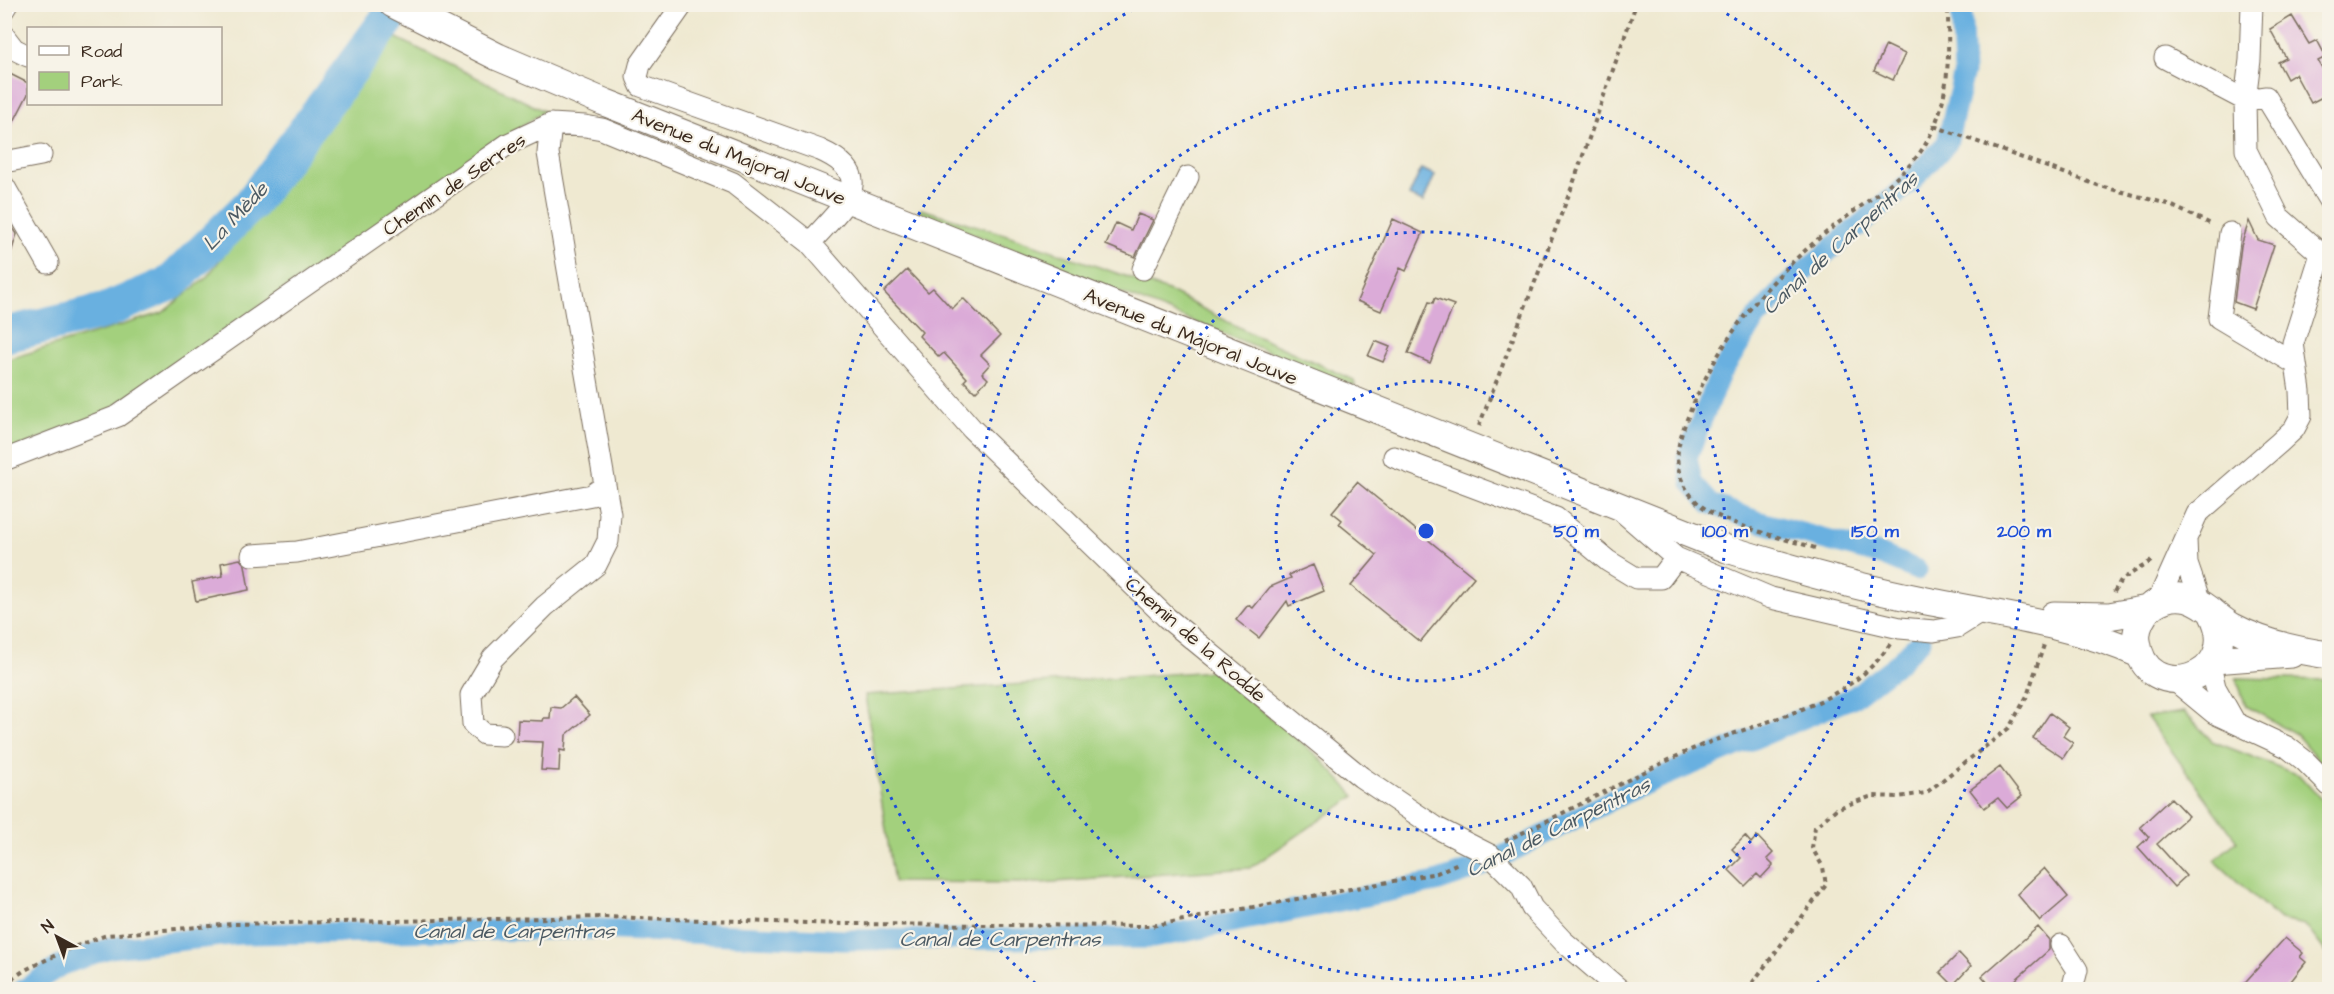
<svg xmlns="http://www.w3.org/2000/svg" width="2334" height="994" viewBox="0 0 2334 994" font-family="'Architects Daughter',sans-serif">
	<rect width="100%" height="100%" fill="#f7f3e8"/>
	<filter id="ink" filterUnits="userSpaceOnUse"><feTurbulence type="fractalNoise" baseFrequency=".0167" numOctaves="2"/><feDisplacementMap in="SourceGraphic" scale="12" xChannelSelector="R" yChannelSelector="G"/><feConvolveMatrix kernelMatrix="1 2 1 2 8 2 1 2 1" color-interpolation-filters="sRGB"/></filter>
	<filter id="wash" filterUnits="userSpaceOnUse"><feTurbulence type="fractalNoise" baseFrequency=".008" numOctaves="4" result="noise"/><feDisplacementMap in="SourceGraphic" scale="24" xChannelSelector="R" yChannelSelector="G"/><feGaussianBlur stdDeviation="1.35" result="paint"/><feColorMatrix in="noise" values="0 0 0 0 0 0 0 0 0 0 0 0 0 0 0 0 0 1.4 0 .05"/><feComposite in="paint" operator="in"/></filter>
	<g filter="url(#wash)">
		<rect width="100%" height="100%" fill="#efe9d1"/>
		<path fill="#a3d07d" stroke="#6f7d4e" stroke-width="1.5" d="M 393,36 L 544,111 L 106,412 L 5,453 L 5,360 L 162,313 L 206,278 Z
			M 921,209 L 1004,234 L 1168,291 L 1254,335 L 1354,380 L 1355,386 L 918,212 Z
			M 1213,671 L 1318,756 L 1355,796 L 1250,868 L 1041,883 L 894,882 L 865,695 Z
			M 2236,678 L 2329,680 L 2329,773 L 2296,734 L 2246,706 Z
			M 2184,712 L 2212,741 L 2299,775 L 2329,808 L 2329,956 L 2305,925 L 2280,920 L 2214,860 L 2237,841 L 2147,717 Z"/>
		<path fill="#69b0e0" stroke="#526d7f" stroke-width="1.5" d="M 1421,169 L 1435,175 L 1423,202 L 1409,196 Z"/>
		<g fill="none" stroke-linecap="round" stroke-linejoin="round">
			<path stroke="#69b0e0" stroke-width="21" d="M 1917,570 L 1882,555 L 1760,522 L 1711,504 L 1692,483 L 1687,457 L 1720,374 L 1756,319 L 1784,288 L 1910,183 L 1947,143 L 1964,72 L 1961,4
				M 23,990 L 60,966 L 109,948 L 240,934 L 599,929 L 843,940 L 1153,938 L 1436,882 L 1483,866 L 1633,789 L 1854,697 L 1898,663 L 1921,640"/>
			<path stroke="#69b0e0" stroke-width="36" d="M 4,335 L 105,311 L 171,283 L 251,204 L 399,4"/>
		</g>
		<g id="blocks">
			<path fill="#dbabd8" d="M 2292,16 L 2309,44 L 2317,40 L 2326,57 L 2318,61 L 2330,81 L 2330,93 L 2311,103 L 2295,74 L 2287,79 L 2278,62 L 2286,58 L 2270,29 Z
				M 1886,45 L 1905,54 L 1893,80 L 1874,71 Z
				M 4,71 L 28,83 L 28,94 L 4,141 Z
				M 4,213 L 17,234 L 8,262 L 4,262 Z
				M 1138,214 L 1153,220 L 1135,257 L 1106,245 L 1116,223 L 1131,230 Z
				M 1393,219 L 1423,233 L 1406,271 L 1400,268 L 1381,311 L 1357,301 Z
				M 2249,221 L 2258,240 L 2274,245 L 2253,309 L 2234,302 L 2241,246 Z
				M 907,270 L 928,292 L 933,288 L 952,309 L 963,298 L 1000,336 L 981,355 L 990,364 L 982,373 L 988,379 L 975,392 L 964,381 L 967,378 L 944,353 L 939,357 L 919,336 L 922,332 L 884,292 Z
				M 1435,298 L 1454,305 L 1430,363 L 1408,353 L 1429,302 L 1433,303 Z
				M 1375,341 L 1390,347 L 1383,362 L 1368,356 Z
				M 1357,482 L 1474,577 L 1420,642 L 1351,586 L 1377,555 L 1339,524 L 1342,520 L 1332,512 Z
				M 240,559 L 245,565 L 249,590 L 196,601 L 192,582 L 223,576 L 221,563 Z
				M 1313,565 L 1324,591 L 1289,606 L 1287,601 L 1259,638 L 1236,620 L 1248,605 L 1253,608 L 1270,587 L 1291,578 L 1289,575 Z
				M 574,697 L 590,715 L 566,735 L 565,751 L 560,750 L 559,771 L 541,770 L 543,742 L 517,741 L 518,720 L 543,721 L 544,718 L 550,718 L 551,707 L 561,708 Z
				M 2050,713 L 2069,727 L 2063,736 L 2073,743 L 2063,758 L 2033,738 Z
				M 2000,767 L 2022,796 L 2007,808 L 1998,798 L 1984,808 L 1970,790 Z
				M 2171,798 L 2188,816 L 2157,844 L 2186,876 L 2174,887 L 2138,847 L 2149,837 L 2140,827 Z
				M 1745,836 L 1751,843 L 1757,836 L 1773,853 L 1767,859 L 1773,865 L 1761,878 L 1757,874 L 1745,886 L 1729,870 L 1741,858 L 1732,849 Z
				M 2044,868 L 2068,897 L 2040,921 L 2017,894 Z
				M 2038,927 L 2049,940 L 2049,950 L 2004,990 L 1994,990 L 1982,976 Z
				M 2285,938 L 2303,953 L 2300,957 L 2306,962 L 2284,990 L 2238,990 Z
				M 1959,953 L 1971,966 L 1953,985 L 1940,972 Z"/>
		</g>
	</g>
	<g filter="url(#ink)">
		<use href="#blocks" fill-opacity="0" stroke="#7a6d5d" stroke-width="1.5"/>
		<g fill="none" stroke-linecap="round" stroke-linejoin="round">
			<g stroke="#7a6d5d" stroke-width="23">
				<path id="minor" d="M 683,4 L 640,65 L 637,77 L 641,86 L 820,150 C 883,178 839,209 810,243
					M 2252,4 L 2250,60 L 2245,100 L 2246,150 L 2279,217 L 2321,254
					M 4,9 L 7,4
					M 4,36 L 14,49 L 28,56
					M 2165,58 L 2245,100 L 2266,97 L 2330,202
					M 4,162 L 41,155
					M 4,186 L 48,263
					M 2230,233 L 2219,318 L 2296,364
					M 1143,269 L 1188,177
					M 1394,457 L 1556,518 L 1608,561 L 1636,578 L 1661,578 L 1676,558
					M 4,460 L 118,416 L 508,144 L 551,124 L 585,126 L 602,129 L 733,183 L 810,243 L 972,429 L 1167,618 L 1361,777 L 1437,828 L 1490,855 L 1521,886 L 1532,908 L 1563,941 L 1620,990
					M 1623,512 L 1676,558 L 1771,598 L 1900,628 L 1934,631 L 1957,627 L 1981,612
					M 2186,539 L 2187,564 L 2200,602
					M 252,555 L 297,552 L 592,495 L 605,486
					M 2157,603 L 2197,514 L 2279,443 L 2294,429 L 2301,416 L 2300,391 L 2293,343 L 2321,254 L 2330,250
					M 2210,666 L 2215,687 L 2234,721
					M 2174,680 L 2214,713 L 2287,747 L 2305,761 L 2330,786
					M 502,735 L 484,734 L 473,724 L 471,695 L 493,658 L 545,606 L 596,565 L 608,541 L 610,514 L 548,153 L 551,124
					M 2061,945 L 2077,970 L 2072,990"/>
			</g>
			<g stroke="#7a6d5d" stroke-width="29">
				<path id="major" d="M 393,4 L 498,57 L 604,102 L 1727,549 C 1792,569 1856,587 1922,600 C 1995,615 2071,623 2139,654
					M 2212,613 C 2247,680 2144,708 2137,641 C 2135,628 2143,613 2153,605 C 2163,598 2176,595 2188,598 C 2206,603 2217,618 2233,627 C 2261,642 2299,651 2330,655
					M 2054,615 L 2109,616 L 2148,609
					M 2214,660 L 2291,654"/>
			</g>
			<path stroke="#7a6d5d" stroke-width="4" stroke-dasharray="4.5 4.5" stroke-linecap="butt" d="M 1934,126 L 2100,186 L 2168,204 L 2213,225
				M 1479,426 L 1573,184 L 1636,4
				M 1815,548 C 1784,538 1714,523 1694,499 C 1667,468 1678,440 1692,407 C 1722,337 1764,284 1823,235 C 1853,210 1904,180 1925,145 C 1952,98 1948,56 1948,4
				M 2114,592 L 2121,580 L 2153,560
				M 1505,841 C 1566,813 1625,780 1686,752 C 1753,721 1847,710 1890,644
				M 4,984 L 25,970 L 71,948 L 107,935 L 233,924 L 602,917 L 843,924 L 1151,926 L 1437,873 L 1460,862
				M 1747,990 L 1826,885 L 1823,867 L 1812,848 L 1815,827 L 1836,809 L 1872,796 L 1898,797 L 1926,793 L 2009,728 L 2027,696 L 2044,645"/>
			<use href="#minor" stroke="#fff" stroke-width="21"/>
			<use href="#major" stroke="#fff" stroke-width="27"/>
		</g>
	</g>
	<g fill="none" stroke="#1d4ed8" stroke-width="3" stroke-dasharray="3 6">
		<circle cx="1426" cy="531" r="150"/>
		<circle cx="1426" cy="531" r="299"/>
		<circle cx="1426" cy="531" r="449"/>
		<path d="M1042 989A598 598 0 0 1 1141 5M1711 5A598 598 0 0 1 1810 989"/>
	</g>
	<g text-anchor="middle" stroke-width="4.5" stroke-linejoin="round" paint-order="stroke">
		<g font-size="20" fill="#3b2a1e" stroke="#f7f3e8">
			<text transform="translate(739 156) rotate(22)" y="7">Avenue du Majoral Jouve</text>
			<text transform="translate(454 184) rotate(-34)" y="7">Chemin de Serres</text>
			<text transform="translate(1191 336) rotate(22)" y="7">Avenue du Majoral Jouve</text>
			<text transform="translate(1196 639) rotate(41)" y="7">Chemin de la Rodde</text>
		</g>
		<g font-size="21" font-style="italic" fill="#4b5962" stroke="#f7f3e8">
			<text transform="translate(235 216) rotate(-47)" y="7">La Mède</text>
			<text transform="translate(1840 243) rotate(-42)" y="7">Canal de Carpentras</text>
			<text transform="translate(1558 827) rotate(-26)" y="7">Canal de Carpentras</text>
			<text x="514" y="938">Canal de Carpentras</text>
			<text x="1000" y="946">Canal de Carpentras</text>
		</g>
	</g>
	<circle cx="1426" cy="531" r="9" fill="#1d4ed8" stroke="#f7f3e8" stroke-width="3"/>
	<g font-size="18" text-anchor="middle" font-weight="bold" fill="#1d4ed8" stroke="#f7f3e8" stroke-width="4.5" stroke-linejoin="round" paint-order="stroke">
		<text x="1576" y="537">50 m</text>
		<text x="1725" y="537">100 m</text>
		<text x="1875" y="537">150 m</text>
		<text x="2024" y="537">200 m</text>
	</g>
	<rect width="2334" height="994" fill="none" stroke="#f7f3e8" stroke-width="24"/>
	<rect x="27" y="27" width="195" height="78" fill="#f7f3e8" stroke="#aca397" stroke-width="1.5"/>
	<rect x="39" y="46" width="30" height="9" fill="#ffffff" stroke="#aca397" stroke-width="1.5"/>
	<text x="81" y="57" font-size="18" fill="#3b2a1e">Road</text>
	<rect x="39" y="72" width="30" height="18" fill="#a3d07d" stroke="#aca397" stroke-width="1.5"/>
	<text x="81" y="87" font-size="18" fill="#3b2a1e">Park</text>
	<g transform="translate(57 937) rotate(319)" stroke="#f7f3e8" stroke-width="4.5" paint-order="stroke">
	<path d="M0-4.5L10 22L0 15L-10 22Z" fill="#3b2a1e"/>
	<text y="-9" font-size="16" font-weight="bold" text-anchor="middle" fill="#3b2a1e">N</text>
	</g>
</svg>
